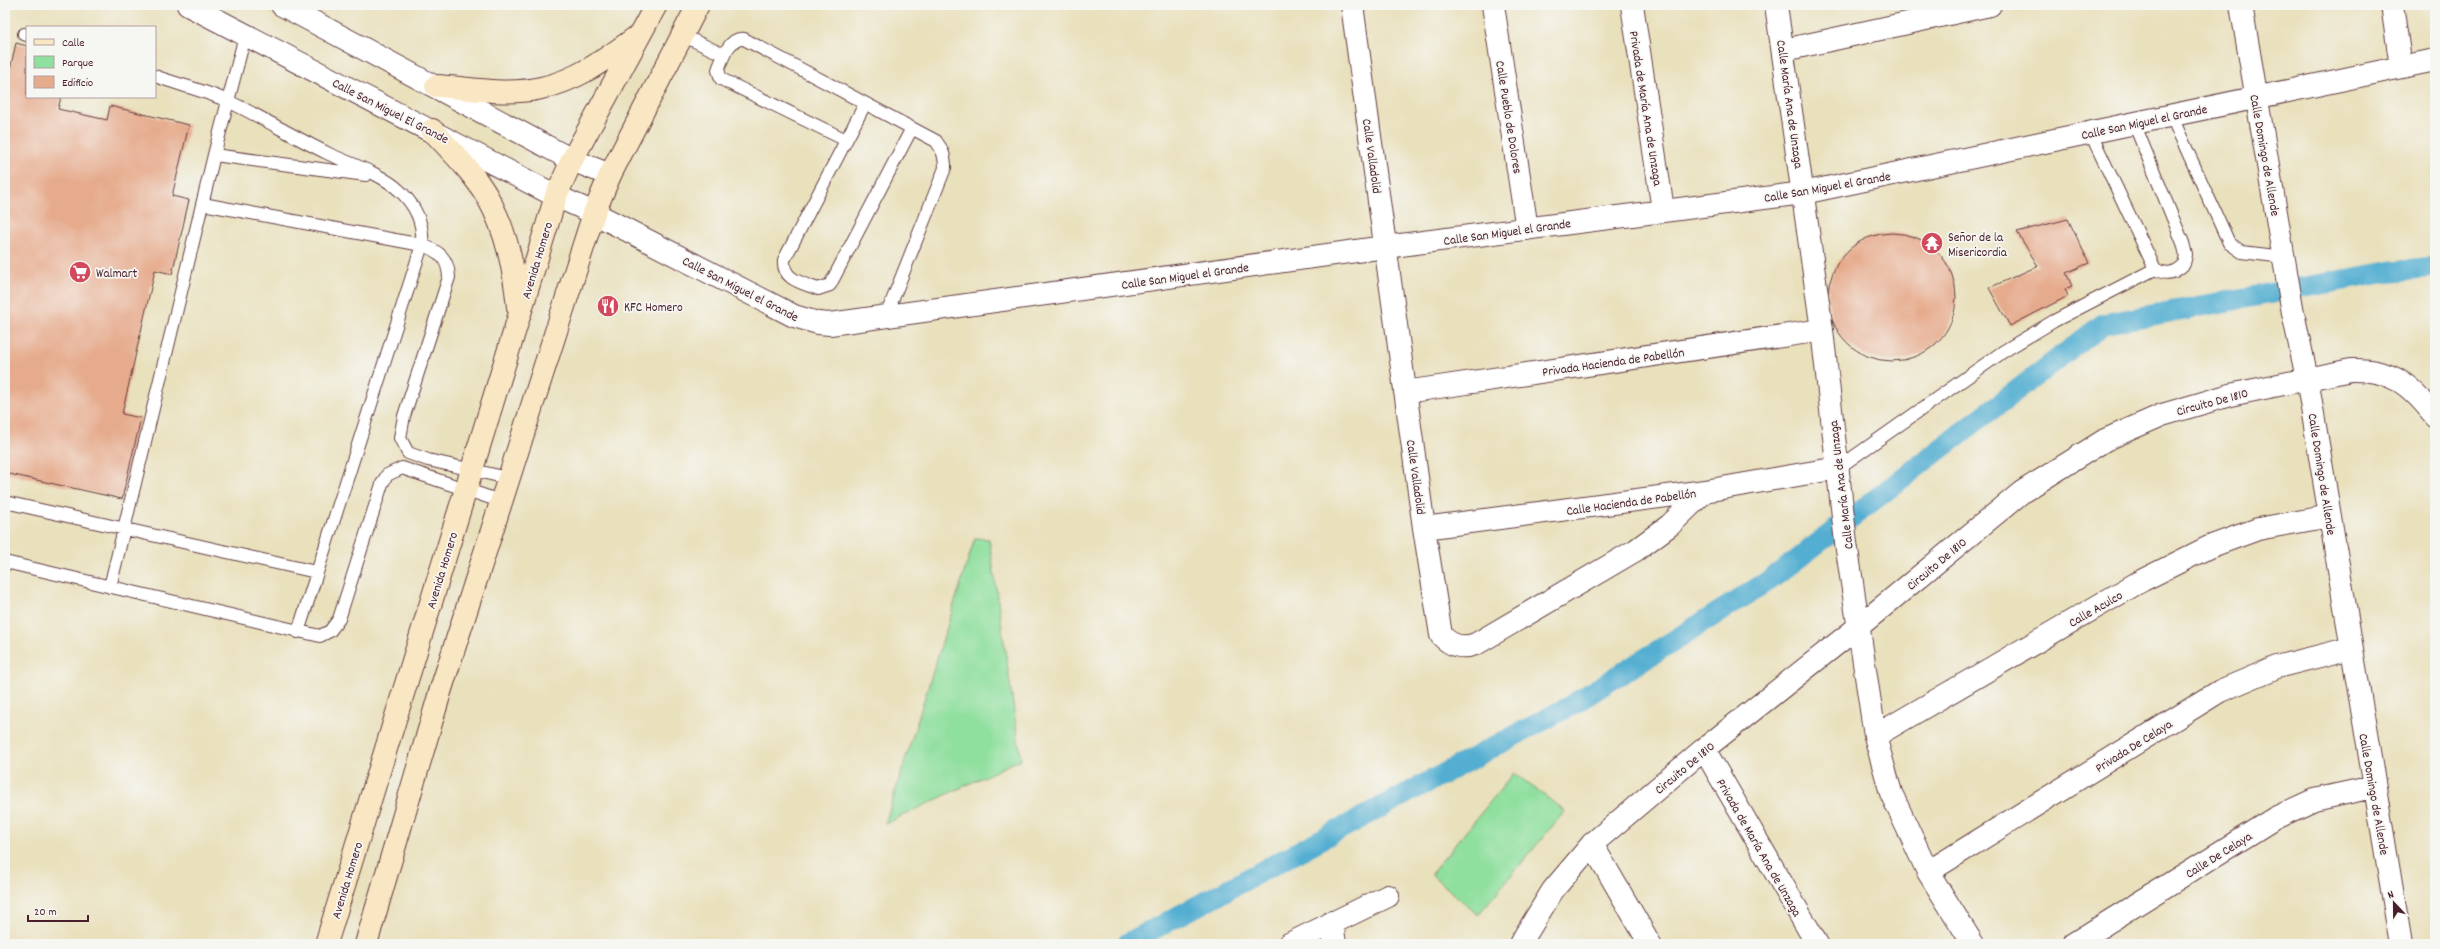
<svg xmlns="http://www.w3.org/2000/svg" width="2440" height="949" viewBox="0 0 2440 949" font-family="Dekko,sans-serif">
	<rect width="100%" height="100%" fill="#f6f6f2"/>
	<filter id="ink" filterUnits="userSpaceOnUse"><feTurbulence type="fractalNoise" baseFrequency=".025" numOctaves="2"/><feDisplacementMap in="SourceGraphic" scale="8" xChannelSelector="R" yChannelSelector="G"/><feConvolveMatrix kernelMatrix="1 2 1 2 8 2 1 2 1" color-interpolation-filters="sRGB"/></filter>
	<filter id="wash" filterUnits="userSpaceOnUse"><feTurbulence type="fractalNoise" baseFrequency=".012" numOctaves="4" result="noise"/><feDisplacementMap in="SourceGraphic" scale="16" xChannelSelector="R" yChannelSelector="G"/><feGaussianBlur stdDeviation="0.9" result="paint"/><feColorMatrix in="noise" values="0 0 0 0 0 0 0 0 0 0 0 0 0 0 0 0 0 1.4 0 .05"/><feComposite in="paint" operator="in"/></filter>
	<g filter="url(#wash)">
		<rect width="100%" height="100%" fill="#e9e0bc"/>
		<path fill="#8fdf9e" stroke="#6c7f64" d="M 975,538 L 989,539 L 1021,759 L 885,824 Z
			M 1514,773 L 1565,811 L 1478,915 L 1431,874 Z"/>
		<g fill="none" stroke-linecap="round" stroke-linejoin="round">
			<path stroke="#53aed1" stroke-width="21" d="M 1126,944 L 1570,706 L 1770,580 L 2103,324 L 2393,271 L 2435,267"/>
		</g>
		<g id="blocks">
			<path fill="#e6ab8d" d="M 16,43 L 27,46 L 27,97 L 61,97 L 58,109 L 107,120 L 110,106 L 189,125 L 172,196 L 189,200 L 172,274 L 155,270 L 122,414 L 141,418 L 122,499 L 5,473 L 5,92 Z
				M 2068,219 L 2089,263 L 2066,273 L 2072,286 L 2065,289 L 2068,296 L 2010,326 L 1989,288 L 2038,266 L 2017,232 Z
				M1828 297a64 64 0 1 1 128 0a64 64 0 1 1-128 0Z"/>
		</g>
	</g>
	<g filter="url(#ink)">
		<use href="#blocks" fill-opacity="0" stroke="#623c41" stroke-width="1"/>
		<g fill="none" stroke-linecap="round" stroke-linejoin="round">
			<g stroke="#623c41" stroke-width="14">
				<path id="service" d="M 24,34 L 27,35
					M 682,35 L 724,55
					M 155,76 C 179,85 207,91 230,102 C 263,118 294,137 327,153 C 350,164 381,173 400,191 C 415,205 424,224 422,245 L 298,632
					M 865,104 L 784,260 C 782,280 803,283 818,289 L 830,285 L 912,128
					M 2171,115 L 2229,243 L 2242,252 L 2284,257
					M 2090,132 L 2155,269 C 2167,276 2175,273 2184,264 L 2186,255 L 2183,243 L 2134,123
					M 846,140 L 721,79 L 718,70 C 722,59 729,37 744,39 L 936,141 C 943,150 945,157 945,168 L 886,316
					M 214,155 L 366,175
					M 203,204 L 422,245 C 439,251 448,258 449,277 L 404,416 L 400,438 L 408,453 L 428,460 L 508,478
					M 1838,468 L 2004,351 L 2054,321 L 2155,269
					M 5,502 L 316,572
					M 5,562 L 320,636 L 330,631 L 339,619 L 382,484 L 387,475 L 402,468 L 500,501
					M 110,587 L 214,155 L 245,36"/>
			</g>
			<g stroke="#623c41" stroke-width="24">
				<path id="minor" d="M 1352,5 L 1424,528 L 1441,635 C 1451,646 1462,649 1476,644 L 1636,550 L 1670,525 L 1705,491
					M 1493,5 L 1527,229
					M 1632,5 L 1663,210
					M 1776,5 L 1822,330 L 1846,543 L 1875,736 L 1891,793 L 1928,872 L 1973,944
					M 2241,5 L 2293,313 L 2307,378 L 2401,944
					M 2392,5 L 2401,67
					M 1784,50 L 1990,5
					M 594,213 L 794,316 L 818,323 L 830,324 L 1385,247 L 1803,193 L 2435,60
					M 1405,392 L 1822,330
					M 1424,528 L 1705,491 L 1838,468
					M 1875,736 L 2139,582 L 2209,547 L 2258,529 L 2330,516
					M 1704,749 L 1817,944
					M 1592,844 L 1650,944
					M 1928,872 L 2220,691 L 2277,667 L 2351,648
					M 1332,922 L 1335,944
					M 1289,944 L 1388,896
					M 1520,944 L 1553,890 L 1592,844 L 1704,749 L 1858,627 L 2022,492 L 2105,440 L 2162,415 L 2230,395 L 2351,370 C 2392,369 2411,385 2435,416
					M 2073,944 L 2275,818 L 2314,800 L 2373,787"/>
			</g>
			<g stroke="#623c41" stroke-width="24">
				<path id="tertiary" d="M 188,5 L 556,196 L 594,213
					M 282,5 L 572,160 L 610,175"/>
			</g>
			<g stroke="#623c41" stroke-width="24">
				<path id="secondary" d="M 436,86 C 470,88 507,96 541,88 C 576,81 606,59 635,38
					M 432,130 C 451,151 474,173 488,198 C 507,232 514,269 518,307
					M 326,944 L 556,196 L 572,160 L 656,5
					M 366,944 L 441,689 L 594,213 L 610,175 L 698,5"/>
			</g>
			<use href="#service" stroke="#fff" stroke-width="12"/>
			<use href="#minor" stroke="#fff" stroke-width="22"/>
			<use href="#tertiary" stroke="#fff" stroke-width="22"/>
			<use href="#secondary" stroke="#f9e7c3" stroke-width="22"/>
		</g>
	</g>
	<defs>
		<g id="temple-disc" transform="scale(1.15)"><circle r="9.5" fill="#d1495b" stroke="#f6f6f2"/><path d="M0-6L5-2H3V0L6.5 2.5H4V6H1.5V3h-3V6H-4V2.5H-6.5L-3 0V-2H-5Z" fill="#fff"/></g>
		<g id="supermarket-disc" transform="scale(1.15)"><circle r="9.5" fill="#d1495b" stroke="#f6f6f2"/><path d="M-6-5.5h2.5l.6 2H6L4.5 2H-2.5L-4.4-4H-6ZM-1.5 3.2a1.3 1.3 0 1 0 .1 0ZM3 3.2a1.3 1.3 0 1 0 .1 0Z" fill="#fff"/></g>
		<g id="restaurant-disc" transform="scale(1.15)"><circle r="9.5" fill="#d1495b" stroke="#f6f6f2"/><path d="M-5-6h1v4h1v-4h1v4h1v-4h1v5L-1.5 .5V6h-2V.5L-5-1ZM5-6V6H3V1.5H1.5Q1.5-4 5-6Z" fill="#fff"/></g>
	</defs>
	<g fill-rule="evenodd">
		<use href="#temple-disc" x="1932" y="243"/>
		<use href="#supermarket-disc" x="80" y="272"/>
		<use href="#restaurant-disc" x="608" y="306"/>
	</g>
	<g text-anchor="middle" stroke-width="3.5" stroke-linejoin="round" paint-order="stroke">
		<g font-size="13" fill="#4a1f2b" stroke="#f6f6f2">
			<text transform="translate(1791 104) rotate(82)" y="5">Calle María Ana de Unzaga</text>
			<text transform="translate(1647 108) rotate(81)" y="5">Privada de María Ana de Unzaga</text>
			<text transform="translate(391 110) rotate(27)" y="5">Calle San Miguel El Grande</text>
			<text transform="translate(1510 117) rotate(81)" y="5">Calle Pueblo de Dolores</text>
			<text transform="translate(2144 121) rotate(-12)" y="5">Calle San Miguel el Grande</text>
			<text transform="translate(2266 155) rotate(80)" y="5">Calle Domingo de Allende</text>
			<text transform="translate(1373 156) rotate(82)" y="5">Calle Valladolid</text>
			<text transform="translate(1827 186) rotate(-10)" y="5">Calle San Miguel el Grande</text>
			<text transform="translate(1507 231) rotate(-8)" y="5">Calle San Miguel el Grande</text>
			<text transform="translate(536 260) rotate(-73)" y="5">Avenida Homero</text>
			<text transform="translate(1185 275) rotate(-8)" y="5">Calle San Miguel el Grande</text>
			<text transform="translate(741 288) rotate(27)" y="5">Calle San Miguel el Grande</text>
			<text transform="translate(1613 361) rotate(-8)" y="5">Privada Hacienda de Pabellón</text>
			<text transform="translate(2212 401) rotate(-15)" y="5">Circuito De 1810</text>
			<text transform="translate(2323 474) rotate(81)" y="5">Calle Domingo de Allende</text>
			<text transform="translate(1417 477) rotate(82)" y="5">Calle Valladolid</text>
			<text transform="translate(1840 485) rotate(-97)" y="5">Calle María Ana de Unzaga</text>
			<text transform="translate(1631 501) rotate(-8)" y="5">Calle Hacienda de Pabellón</text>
			<text transform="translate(1936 563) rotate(-40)" y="5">Circuito De 1810</text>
			<text transform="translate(441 570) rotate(-73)" y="5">Avenida Homero</text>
			<text transform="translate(2095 608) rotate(-30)" y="5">Calle Aculco</text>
			<text transform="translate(2133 745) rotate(-32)" y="5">Privada De Celaya</text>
			<text transform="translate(1684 767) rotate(-40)" y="5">Circuito De 1810</text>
			<text transform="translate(2375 794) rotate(80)" y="5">Calle Domingo de Allende</text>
			<text transform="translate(1760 847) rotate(60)" y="5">Privada de María Ana de Unzaga</text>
			<text transform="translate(2218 854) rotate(-32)" y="5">Calle De Celaya</text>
			<text transform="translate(346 880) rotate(-73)" y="5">Avenida Homero</text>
		</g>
		<g font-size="13" fill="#4a1f2b" stroke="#f6f6f2" text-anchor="start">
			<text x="1948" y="241">Señor de la<tspan x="1948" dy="15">Misericordia</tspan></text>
			<text x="96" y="277">Walmart</text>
			<text x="624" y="311">KFC Homero</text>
		</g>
	</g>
	<rect width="2440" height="949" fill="none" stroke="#f6f6f2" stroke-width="20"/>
	<rect x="26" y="26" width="130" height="72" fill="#f6f6f2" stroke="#b1a0a2"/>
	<rect x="34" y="39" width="20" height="6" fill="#f9e7c3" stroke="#b1a0a2"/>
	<text x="62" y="46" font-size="12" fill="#4a1f2b">Calle</text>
	<rect x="34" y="56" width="20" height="12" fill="#8fdf9e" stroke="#b1a0a2"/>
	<text x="62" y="66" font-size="12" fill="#4a1f2b">Parque</text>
	<rect x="34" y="76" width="20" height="12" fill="#e6ab8d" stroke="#b1a0a2"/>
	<text x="62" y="86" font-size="12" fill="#4a1f2b">Edificio</text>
	<g transform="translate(2394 903) rotate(338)" stroke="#f6f6f2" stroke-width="3" paint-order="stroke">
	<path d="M0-3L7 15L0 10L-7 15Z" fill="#4a1f2b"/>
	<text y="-6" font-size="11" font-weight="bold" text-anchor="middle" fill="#4a1f2b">N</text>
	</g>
	<path d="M28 915v6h60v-6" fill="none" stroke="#4a1f2b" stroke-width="2"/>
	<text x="34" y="915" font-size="12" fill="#4a1f2b" stroke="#f6f6f2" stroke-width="3" paint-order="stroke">20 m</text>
</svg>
